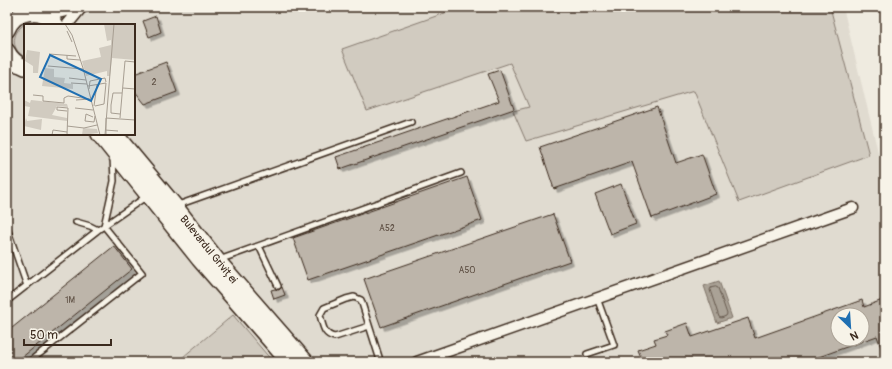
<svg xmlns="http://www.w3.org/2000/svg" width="892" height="369" viewBox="0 0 892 369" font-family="Pangolin,sans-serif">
	<defs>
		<filter id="shadow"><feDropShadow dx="3.5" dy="3.5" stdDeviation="0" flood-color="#0004"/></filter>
	</defs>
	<rect width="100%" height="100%" fill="#efebe0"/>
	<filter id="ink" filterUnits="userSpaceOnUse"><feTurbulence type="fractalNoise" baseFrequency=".025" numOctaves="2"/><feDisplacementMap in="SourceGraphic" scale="8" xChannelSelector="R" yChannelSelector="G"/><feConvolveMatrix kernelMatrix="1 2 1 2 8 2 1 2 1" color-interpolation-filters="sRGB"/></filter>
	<g filter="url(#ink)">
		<path fill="#e0dbd0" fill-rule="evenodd" d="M 7,7 L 843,7 L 885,181 L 885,362 L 273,362 L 233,315 L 177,362 L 7,362 ZM 25,25 L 134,25 L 134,134 L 25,134 ZM 838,315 L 862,315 L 862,339 L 838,339 Z"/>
		<path fill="#d1cbc0" stroke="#867a6f" d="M 462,7 L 830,7 L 869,155 L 739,202 L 694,91 L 526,141 L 513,111 L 529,107 L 510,63 L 367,111 L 342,49 Z
			M 27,23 L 33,23 L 41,25 L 25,25 L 25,57 C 9,49 12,30 27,23 Z
			M 233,315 L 273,362 L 177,362 Z"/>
		<path fill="#aaa296" stroke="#7e7266" d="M 719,281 L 732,318 L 717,323 L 704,286 Z"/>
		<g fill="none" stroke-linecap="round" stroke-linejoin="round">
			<path stroke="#675a4e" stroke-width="1" d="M 716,287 L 718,288 L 727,314 L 726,316 L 721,318 L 719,317 L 710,290 L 711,288 Z"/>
		</g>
		<path fill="#bdb5aa" stroke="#3b2a1e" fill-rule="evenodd" filter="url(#shadow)" d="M 156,16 L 161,32 L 149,37 L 143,21 Z
			M 166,62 L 177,92 L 145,104 L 134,90 L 134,74 Z
			M 500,70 L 514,109 L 340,169 L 336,157 L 499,101 L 488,74 Z
			M 657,107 L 676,163 L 702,154 L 716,194 L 652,218 L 632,162 L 554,189 L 540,147 Z
			M 467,177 L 482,220 L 308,280 L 293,238 Z
			M 621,184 L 636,224 L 610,234 L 595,194 Z
			M 553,214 L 570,261 L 381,327 L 364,279 Z
			M 114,246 L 132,269 L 16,362 L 7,362 L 7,332 Z
			M 282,287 L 285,295 L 274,299 L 271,290 L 275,289 L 279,290 Z
			M 885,299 L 885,355 L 884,356 L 877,336 L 805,362 L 643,362 L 638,350 L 656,344 L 654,339 L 667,335 L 665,331 L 687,323 L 692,337 L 748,318 L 755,338 L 862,300 L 864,307 ZM 838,315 L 862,315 L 862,339 L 838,339 Z"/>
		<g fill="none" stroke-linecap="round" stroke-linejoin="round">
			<g stroke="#3b2a1e" stroke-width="8">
				<path id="service" d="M 7,68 L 18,69
					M 178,205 L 411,122
					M 76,222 L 90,226 L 98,230
					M 104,226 L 114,181 L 113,157
					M 7,228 L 27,286
					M 259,246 L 278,286
					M 219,260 L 461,173
					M 7,301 L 98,230 L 147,196
					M 369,326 L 335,337 C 323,335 323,325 320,315 L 324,308 L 346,299 L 354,297 L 361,300 L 379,357
					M 587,354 L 614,345 L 597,298
					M 29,362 L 142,273 L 104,226"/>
			</g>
			<g stroke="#3b2a1e" stroke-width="13">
				<path id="minor" d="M 48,16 L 58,13 L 84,7
					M 67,25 L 81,8
					M 417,362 L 853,208"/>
			</g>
			<g stroke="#3b2a1e" stroke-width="18">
				<path id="primary" d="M 7,30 C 16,8 43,7 56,25
					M 7,51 C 11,59 17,64 25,67
					M 99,134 L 199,259 L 289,362
					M 115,134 L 175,206 L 218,261 L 306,362"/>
			</g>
			<use href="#service" stroke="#f7f3e8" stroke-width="5"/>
			<use href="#minor" stroke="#f7f3e8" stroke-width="10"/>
			<use href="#primary" stroke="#f7f3e8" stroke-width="15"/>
		</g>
	</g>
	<g text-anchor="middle" stroke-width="3.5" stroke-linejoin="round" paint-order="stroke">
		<g font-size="9" fill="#5c4d41">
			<text x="154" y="85">2</text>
			<text x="387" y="231">A52</text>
			<text x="467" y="273">A50</text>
			<text x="70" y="303">1M</text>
		</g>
		<g font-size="11" fill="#3b2a1e" stroke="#f7f3e8">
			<text transform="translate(209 249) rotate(51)" y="4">Bulevardul Griviței</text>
		</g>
	</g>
	<g transform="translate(24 24)">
		<rect width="111" height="111" fill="#efebe0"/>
		<path d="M 80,0 L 111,0 L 111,36 L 88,34 L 86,52 L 83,52 L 83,47 L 62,52 L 58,37 L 77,33 L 75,24 L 87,21 L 87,16 L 83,17 ZM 3,26 L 16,28 L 14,49 L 9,49 L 9,42 L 1,37 ZM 21,44 L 30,45 L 30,53 L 41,54 L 40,59 L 49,60 L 49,65 L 18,62 ZM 0,76 L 6,79 L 7,76 L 43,80 L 44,83 L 33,82 L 28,91 L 43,94 L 43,97 L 4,92 L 6,83 L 0,82 ZM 2,94 L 3,97 L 18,95 L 17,106 L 0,102 ZM 59,104 L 73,105 L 74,109 L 58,111 Z" fill="#d1cbc0"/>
		<path fill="none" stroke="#a79e92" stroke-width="1" d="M 41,0 L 48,11 L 59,44 L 76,111M 43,7 L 48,18M 25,30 L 52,32M 43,31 L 43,35 L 56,36M 24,42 L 59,45M 45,54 L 62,56M 47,59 L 63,60M 64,62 L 82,59 L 80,80 L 71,82M 99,64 L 111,65M 65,65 L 66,57 L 81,54 L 82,58M 9,71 L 19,72 L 19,77 L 40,79 L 40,74 L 44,72 L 65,75M 52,76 L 66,75M 70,82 L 73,60M 51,84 L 69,86M 96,90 L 87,89 L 87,81 L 89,69 L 98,69M 69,93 L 62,90 L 61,97 L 70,98 L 71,92M 96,94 L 101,37 L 111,38M 43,102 L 60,104 L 73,101M 81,106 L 94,107M 28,111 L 29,106 L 43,108M 43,111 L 44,84 L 33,83 L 33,86 L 43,87M 81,111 L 90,0M 82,111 L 82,94 L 111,96"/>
		<path fill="#1f6fb2" fill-opacity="0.15" stroke="#1f6fb2" stroke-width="2" d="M 26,31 L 77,55 L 67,77 L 16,53 Z"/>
		<rect width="111" height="111" fill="none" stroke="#3b2a1e" stroke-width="2"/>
	</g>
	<rect width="892" height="369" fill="none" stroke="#f7f3e8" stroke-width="24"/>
	<rect x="12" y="12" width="868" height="345" fill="none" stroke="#3b2a1e" stroke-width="1.5" filter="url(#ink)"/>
	<g transform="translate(850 327) rotate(155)"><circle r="19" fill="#f7f3e8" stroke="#aca397"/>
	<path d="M0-3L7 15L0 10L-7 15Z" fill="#1f6fb2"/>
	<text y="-6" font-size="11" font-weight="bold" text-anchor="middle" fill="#3b2a1e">N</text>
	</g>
	<path d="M24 339v6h87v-6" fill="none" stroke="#3b2a1e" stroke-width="2"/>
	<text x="30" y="339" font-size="12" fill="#3b2a1e" stroke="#f7f3e8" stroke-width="3" paint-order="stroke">50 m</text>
</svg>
